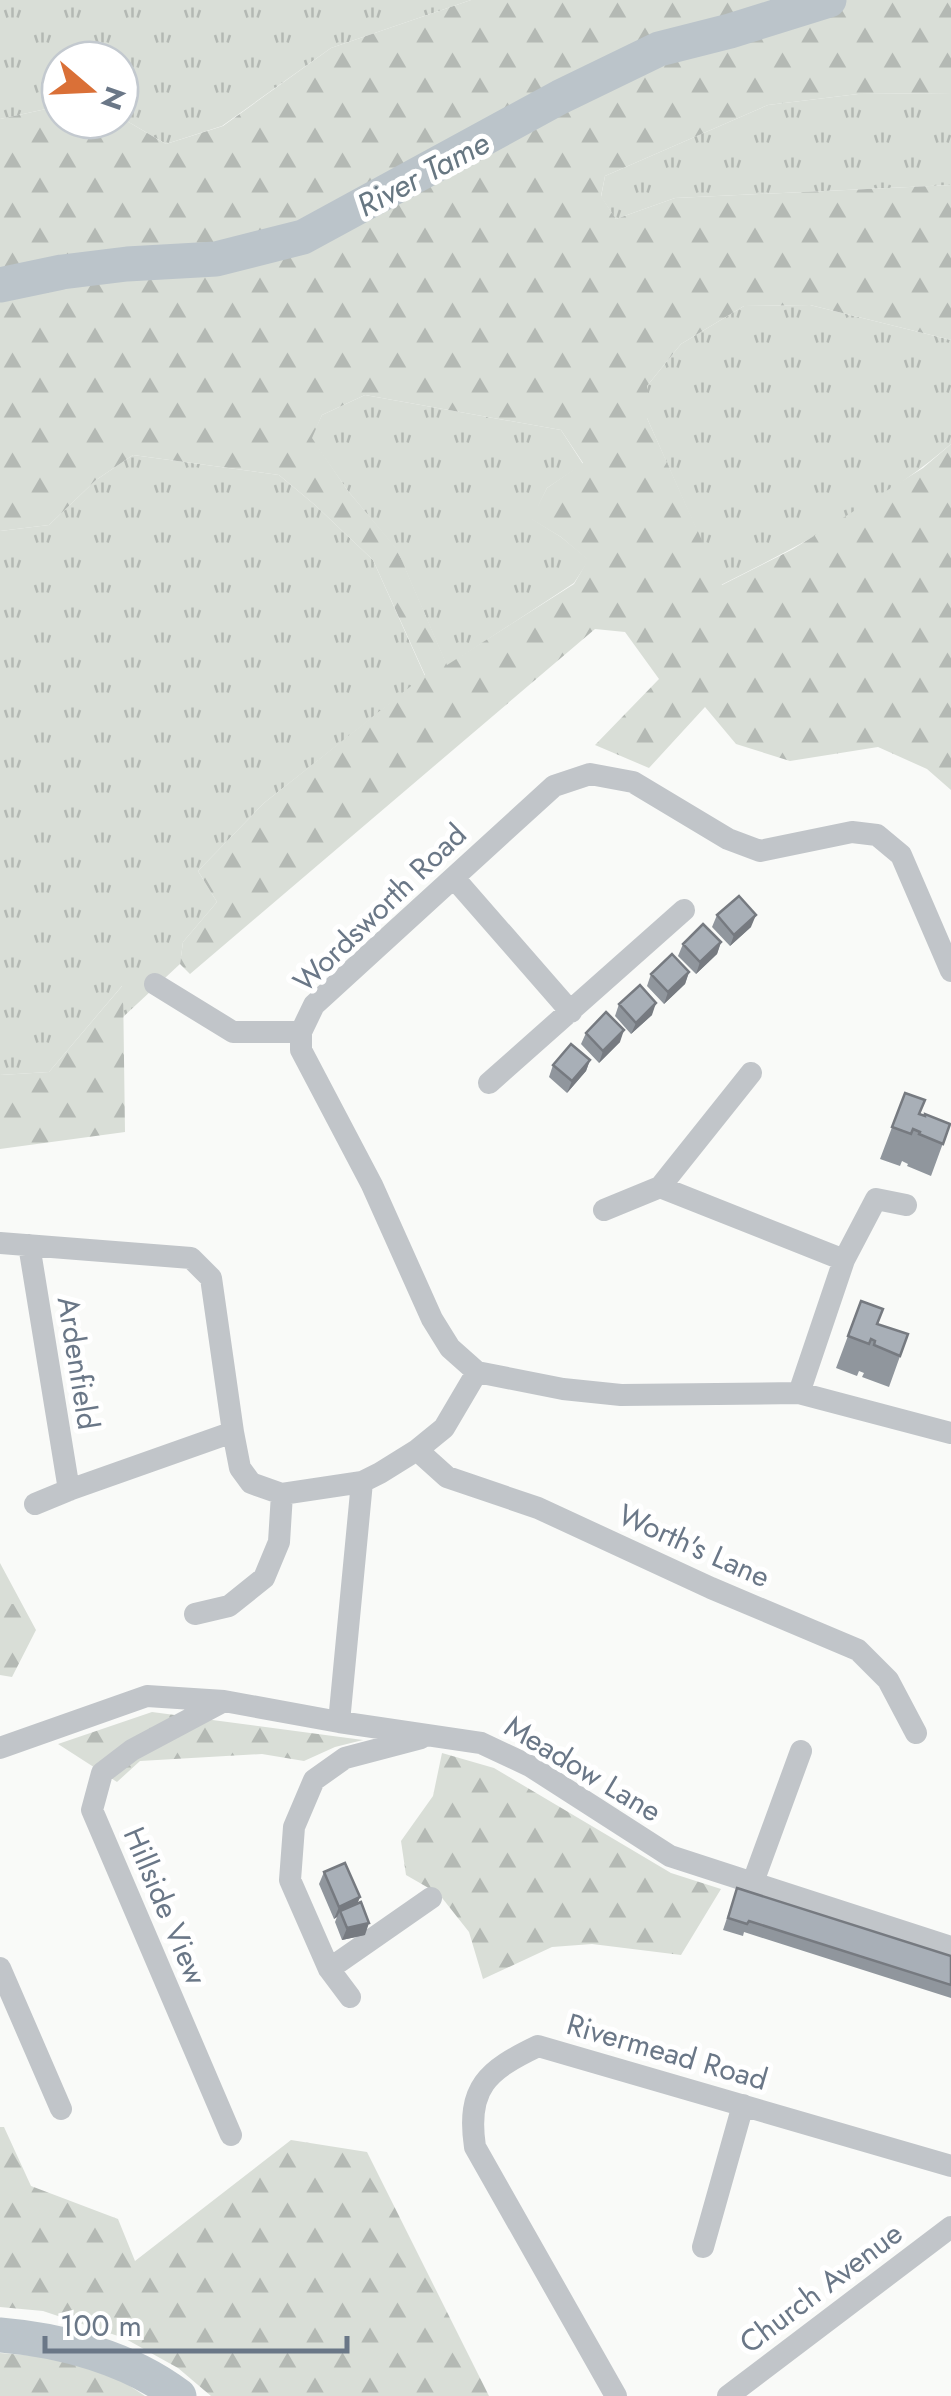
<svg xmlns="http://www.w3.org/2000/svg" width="951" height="2396" viewBox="0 0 951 2396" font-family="Jost,sans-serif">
	<defs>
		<pattern id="grass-tufts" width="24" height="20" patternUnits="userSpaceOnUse" patternTransform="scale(2.5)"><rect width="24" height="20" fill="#d9ded7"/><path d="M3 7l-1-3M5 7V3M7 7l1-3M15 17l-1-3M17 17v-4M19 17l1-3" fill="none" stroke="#b4b9b4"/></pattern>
		<pattern id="forest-firs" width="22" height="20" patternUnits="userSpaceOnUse" patternTransform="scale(2.5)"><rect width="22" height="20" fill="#d9ded7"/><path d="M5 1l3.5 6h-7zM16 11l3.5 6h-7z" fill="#b4b9b4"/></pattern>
	</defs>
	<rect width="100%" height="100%" fill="#f9faf8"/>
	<path fill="url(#grass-tufts)" d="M 0,0 L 471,0 L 331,48 L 222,126 L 166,144 L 120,117 L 120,60 L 60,60 L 60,106 L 0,119 Z
		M 951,93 L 951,185 L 675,198 L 616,219 L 601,197 L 605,176 L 768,105 L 858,94 Z
		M 810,305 L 951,340 L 951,444 C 886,500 799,546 721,585 L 647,418 L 647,386 L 681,344 L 744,306 Z
		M 365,395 L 561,430 L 583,464 L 547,488 L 532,519 L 561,537 L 589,560 L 574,583 L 447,666 L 397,550 L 348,491 L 311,438 L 322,415 Z
		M 133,455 L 279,475 L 315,505 L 373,560 L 425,676 L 264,803 L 198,871 L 217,902 L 183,942 L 180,964 L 123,1017 L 122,986 L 49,1072 L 0,1075 L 0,531 L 49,525 L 96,480 Z
		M 0,1563 L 22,1604 L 0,1604 Z"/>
	<path fill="url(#forest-firs)" fill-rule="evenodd" d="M 471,0 L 951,0 L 951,93 L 858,94 L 768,105 L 605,176 L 601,196 L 616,219 L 675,198 L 951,185 L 951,340 L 810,305 L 744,306 L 681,344 L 647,386 L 647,418 L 722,585 L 793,549 L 923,468 L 951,444 L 951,790 L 927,769 L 878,747 L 790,761 L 736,744 L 705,707 L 649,768 L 595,745 L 659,679 L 625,632 L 595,629 L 190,974 L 180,964 L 183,942 L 217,902 L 198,871 L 264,803 L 425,675 L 373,560 L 315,505 L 279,475 L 133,455 L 96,480 L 49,525 L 0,531 L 0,119 L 60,106 L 60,120 L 120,120 L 120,117 L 166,144 L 223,126 L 331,48 ZM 365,395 L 561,430 L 583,463 L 547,488 L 531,519 L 561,537 L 588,560 L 574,584 L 447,665 L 397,549 L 348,491 L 312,438 L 322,415 Z
		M 123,985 L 125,1132 L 0,1149 L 0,1075 L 49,1072 Z
		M 0,1604 L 22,1604 L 36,1630 L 12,1677 L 0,1675 Z
		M 152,1712 L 363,1740 L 335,1747 L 304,1761 L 262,1754 L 140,1761 L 117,1782 L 58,1744 Z
		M 442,1753 L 494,1768 L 671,1873 L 721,1889 L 681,1955 L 592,1944 L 552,1947 L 483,1979 L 469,1932 L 439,1894 L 406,1875 L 401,1841 L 433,1796 Z
		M 0,2127 L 4,2127 L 31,2186 L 118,2219 L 135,2261 L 291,2140 L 367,2152 L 489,2396 L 211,2396 L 178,2368 L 124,2338 L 43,2311 L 0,2307 Z
		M 0,2353 L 61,2358 L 115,2376 L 145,2396 L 0,2396 Z"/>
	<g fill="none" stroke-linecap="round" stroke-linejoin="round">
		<path stroke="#bbc4ca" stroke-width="35" d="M 0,285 L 62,272 L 127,264 L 216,259 L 303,237 L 560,97 L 659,49 L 730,31 L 829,0
			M 0,2335 C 62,2340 129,2358 179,2396"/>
		<path stroke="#c1c5c9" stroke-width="22" d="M 454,878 L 571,1012
			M 951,971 L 901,855 L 877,835 L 852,832 L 760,851 L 728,839 L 633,782 L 590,774 L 554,786 L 314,1005 L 301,1032 L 301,1050 L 372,1185 L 432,1319 L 450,1348 L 477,1372 L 563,1389 L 621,1395 L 799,1393 L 951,1433
			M 155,984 L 233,1032 L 301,1032
			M 489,1083 L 684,910
			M 660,1187 L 844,1260
			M 604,1210 L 660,1187 L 751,1073
			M 0,1243 L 191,1258 L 211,1278 L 233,1432 L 69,1490 L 35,1504
			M 29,1245 L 69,1490
			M 799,1393 L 844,1260 L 876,1199 L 906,1205
			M 233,1432 L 240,1468 L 251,1483 L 282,1494 L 362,1482 L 380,1473 L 417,1450 L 444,1428 L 477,1372
			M 417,1450 L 447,1477 L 538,1508 L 711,1588 L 858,1650 L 888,1680 L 916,1733
			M 195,1614 L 229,1606 L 264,1578 L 279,1542 L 282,1494
			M 224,1701 L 132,1750 L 102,1773 L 92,1810 L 231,2135
			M 339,1722 L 362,1482
			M 0,1748 L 147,1696 L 224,1701 L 339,1722 L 481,1743 L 530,1766 L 670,1856 L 951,1947
			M 753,1882 L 801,1751
			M 0,1968 L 61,2109
			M 329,1969 L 431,1898
			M 350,1997 L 329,1969 L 290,1880 L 294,1827 L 314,1780 L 345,1758 L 421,1738
			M 703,2247 L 743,2105
			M 616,2396 L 475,2147 C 466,2087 488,2070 538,2046 L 951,2166
			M 728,2396 L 951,2227"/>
	</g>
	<path fill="#90969d" d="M 717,915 L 751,927 L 730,946 L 712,927 Z
		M 721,942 L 717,954 L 696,974 L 678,956 L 683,944 Z
		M 689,972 L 685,984 L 664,1004 L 647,986 L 651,974 Z
		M 619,1004 L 652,1015 L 631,1034 L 615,1016 Z
		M 586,1033 L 620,1042 L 599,1063 L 581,1044 Z
		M 590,1060 L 586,1071 L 567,1093 L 549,1077 L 553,1065 Z
		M 905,1093 L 920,1114 L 950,1124 L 931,1176 L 907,1166 L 908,1164 L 902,1161 L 900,1166 L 880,1159 Z
		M 861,1301 L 877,1324 L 908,1334 L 889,1387 L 862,1377 L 864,1373 L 859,1371 L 857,1376 L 836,1368 Z
		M 324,1872 L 360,1897 L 357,1904 L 365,1935 L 342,1940 L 335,1922 L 337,1917 L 334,1919 L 319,1884 Z
		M 737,1888 L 951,1956 L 951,1998 L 744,1932 L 743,1936 L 723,1930 Z"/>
	<path fill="#767a80" d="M 756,915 L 751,927 L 730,946 L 734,935 Z
		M 721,942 L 717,954 L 696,974 L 700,962 Z
		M 689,972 L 685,984 L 664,1004 L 668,992 Z
		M 656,1003 L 652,1015 L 631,1034 L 636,1023 Z
		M 624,1030 L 620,1042 L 599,1063 L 603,1051 Z
		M 590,1060 L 586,1071 L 567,1093 L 572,1081 Z
		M 360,1897 L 355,1909 L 340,1911 L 337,1917 L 334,1919 L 339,1907 Z
		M 369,1923 L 365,1935 L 342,1940 L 347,1928 Z"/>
	<path fill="#a8afb7" stroke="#767a80" stroke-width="2.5" d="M 739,896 L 756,915 L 734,935 L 717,915 Z
		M 703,924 L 721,942 L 700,962 L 683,944 Z
		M 672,954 L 689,972 L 668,992 L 651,974 Z
		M 640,985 L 656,1003 L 636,1023 L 619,1004 Z
		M 606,1012 L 624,1030 L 603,1051 L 586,1033 Z
		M 571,1044 L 590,1060 L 572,1081 L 553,1065 Z
		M 905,1093 L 925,1100 L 919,1114 L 925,1116 L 925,1114 L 950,1124 L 943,1144 L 919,1134 L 920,1132 L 913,1129 L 911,1134 L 892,1127 Z
		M 861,1301 L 883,1309 L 877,1324 L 908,1334 L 900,1356 L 874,1345 L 875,1341 L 871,1339 L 869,1344 L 848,1336 Z
		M 345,1863 L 360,1897 L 339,1907 L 324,1872 Z
		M 737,1888 L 951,1956 L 951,1985 L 749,1921 L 747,1924 L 728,1918 Z
		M 361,1902 L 369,1923 L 347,1928 L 340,1911 Z"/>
	<g text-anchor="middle" stroke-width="10" stroke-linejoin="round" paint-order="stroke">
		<g font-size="30" fill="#6a7787" stroke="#fff">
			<text transform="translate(380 908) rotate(-44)" y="10">Wordsworth Road</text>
			<text transform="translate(78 1363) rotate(81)" y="10">Ardenfield</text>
			<text transform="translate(694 1546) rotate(24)" y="10">Worth's Lane</text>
			<text transform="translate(583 1769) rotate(31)" y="10">Meadow Lane</text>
			<text transform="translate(165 1906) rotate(67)" y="10">Hillside View</text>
			<text transform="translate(667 2052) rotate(16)" y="10">Rivermead Road</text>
			<text transform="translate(821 2288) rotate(-37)" y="10">Church Avenue</text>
		</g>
		<g font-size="32" font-style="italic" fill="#677782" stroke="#fff">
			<text transform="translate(423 174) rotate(-28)" y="11">River Tame</text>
		</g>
	</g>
	<g transform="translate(90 90) rotate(109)"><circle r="48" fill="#ffffff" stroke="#c3c9cf" stroke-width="2.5"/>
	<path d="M0-8L18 38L0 25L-18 38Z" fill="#da7037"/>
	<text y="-15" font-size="28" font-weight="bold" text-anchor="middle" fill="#6a7787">N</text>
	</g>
	<path d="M45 2336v15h302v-15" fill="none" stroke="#6a7787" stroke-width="5"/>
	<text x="60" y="2336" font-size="30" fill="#6a7787" stroke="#ffffff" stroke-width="8" paint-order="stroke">100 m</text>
</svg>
